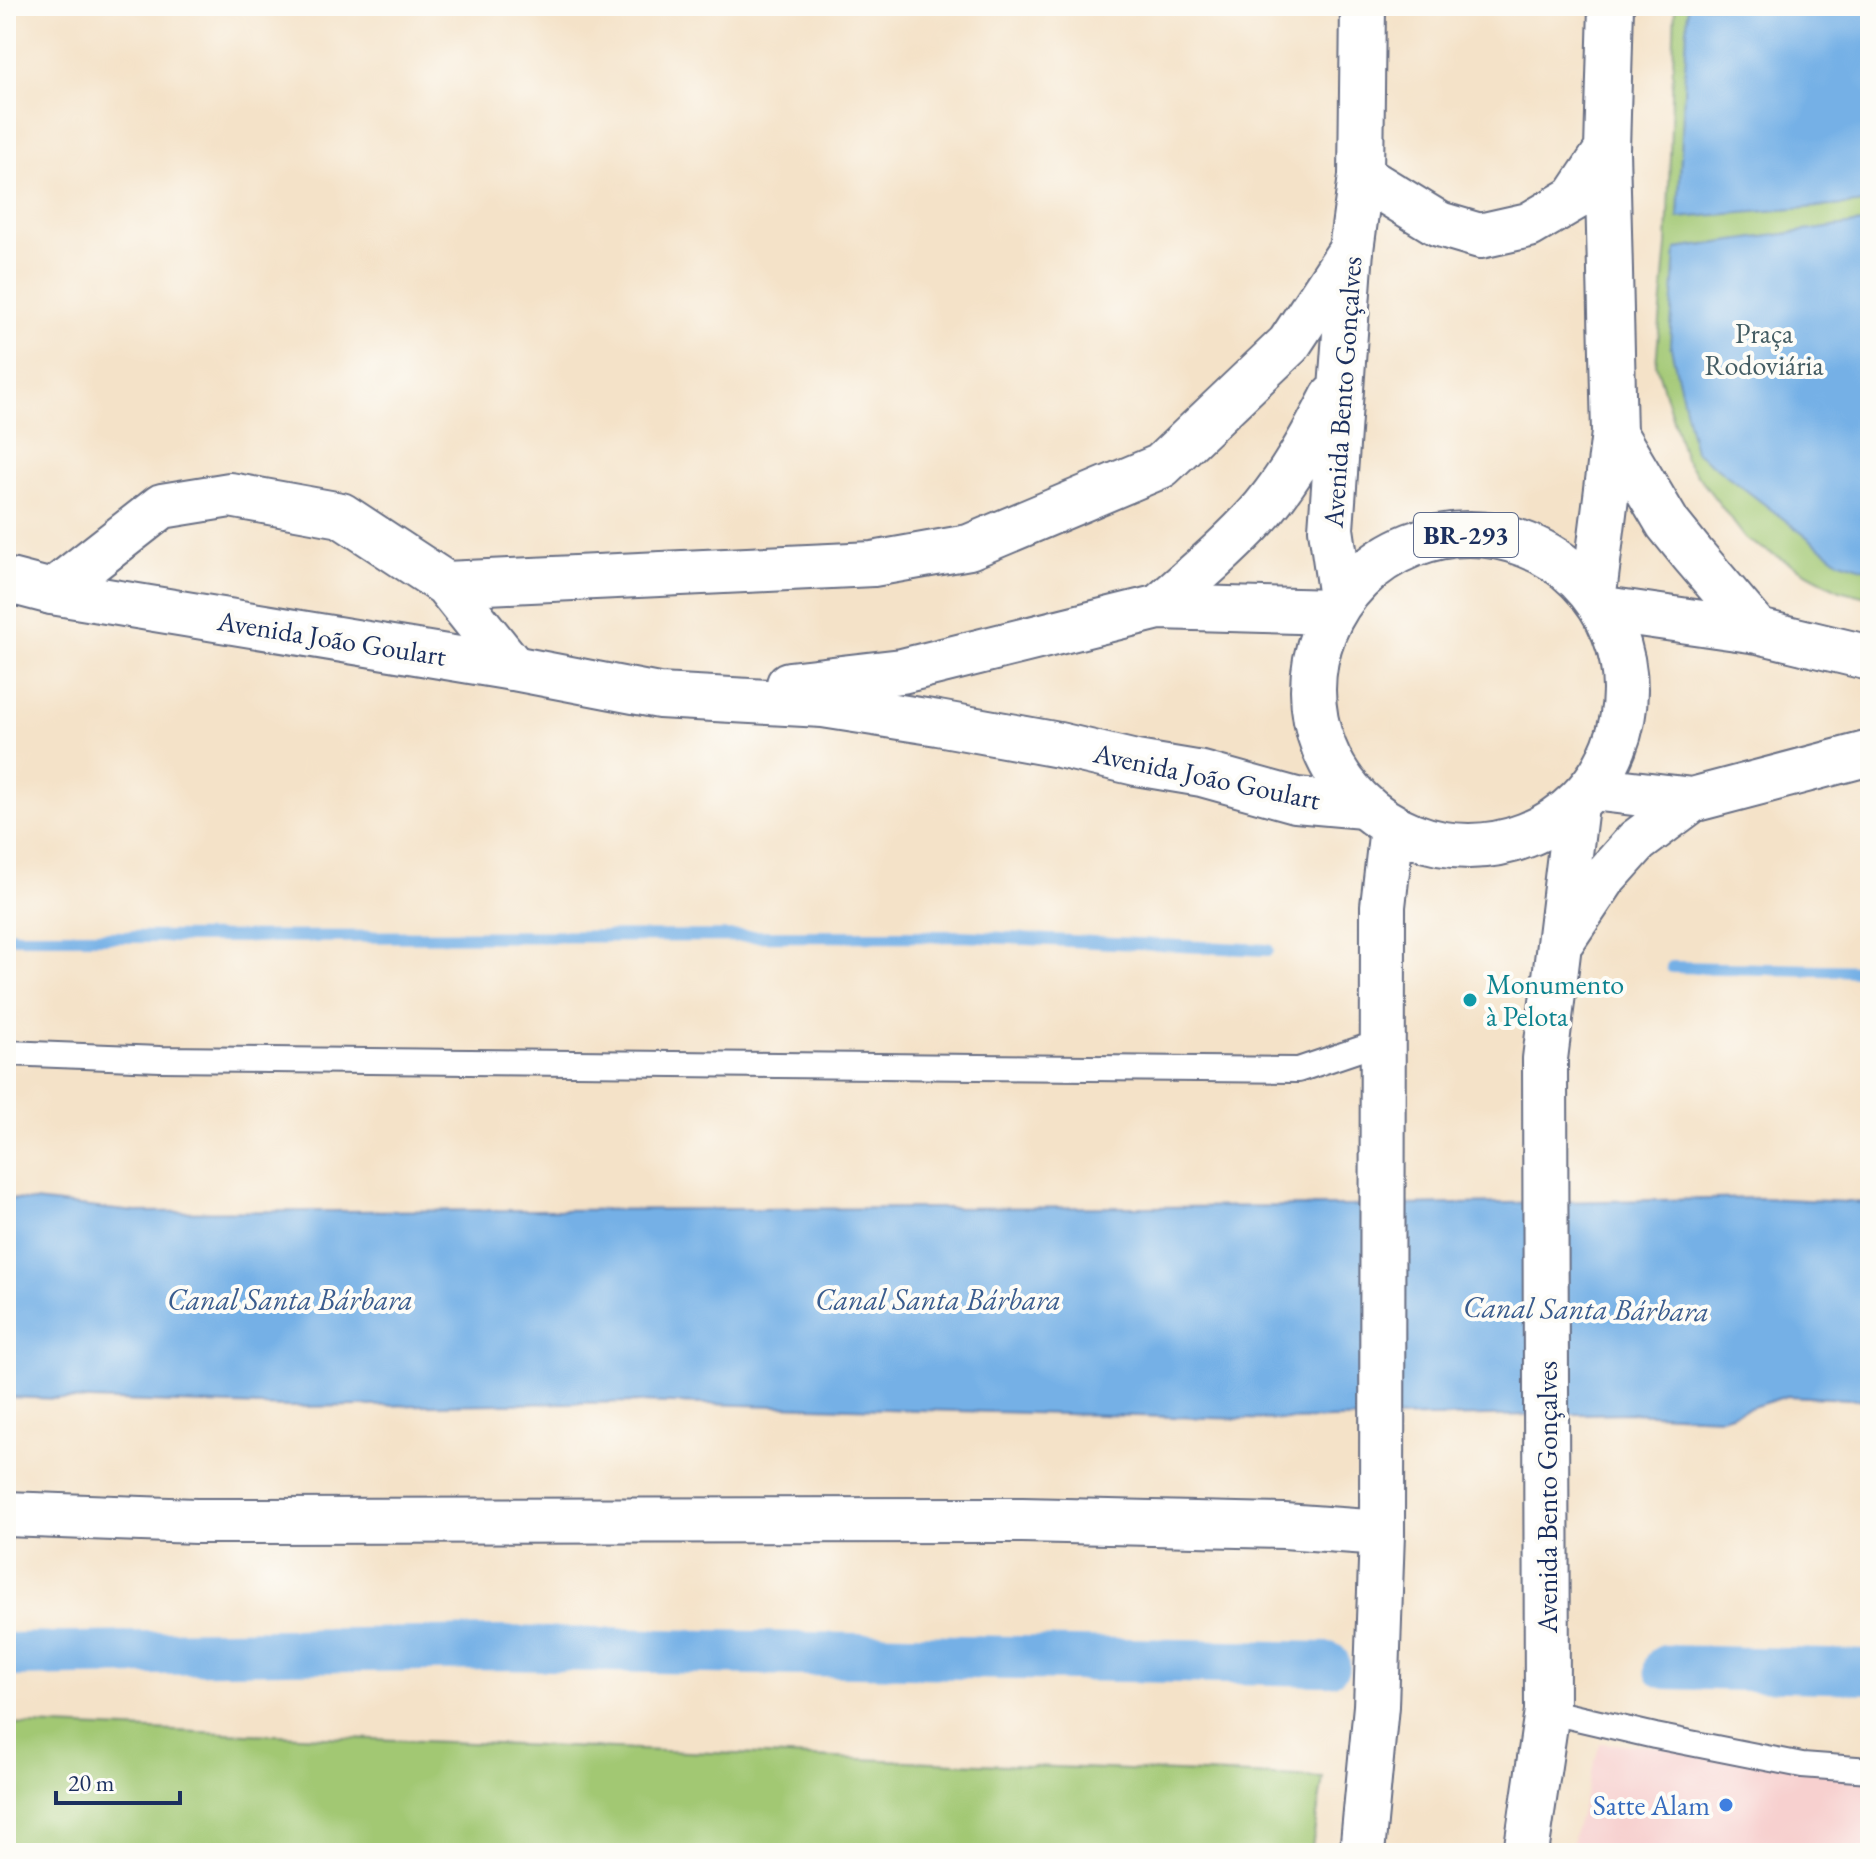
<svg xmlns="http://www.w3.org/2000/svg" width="1876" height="1859" viewBox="0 0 1876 1859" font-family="'EB Garamond',serif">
	<rect width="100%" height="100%" fill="#fdfcf7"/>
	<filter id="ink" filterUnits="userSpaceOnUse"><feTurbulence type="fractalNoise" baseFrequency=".0125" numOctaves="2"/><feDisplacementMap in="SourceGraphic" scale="16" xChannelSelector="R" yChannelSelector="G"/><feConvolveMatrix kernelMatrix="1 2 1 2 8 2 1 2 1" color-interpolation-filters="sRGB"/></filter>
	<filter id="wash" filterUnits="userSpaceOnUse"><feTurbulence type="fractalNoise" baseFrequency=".006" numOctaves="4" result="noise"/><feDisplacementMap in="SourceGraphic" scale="32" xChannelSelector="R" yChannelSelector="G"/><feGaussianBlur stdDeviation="1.8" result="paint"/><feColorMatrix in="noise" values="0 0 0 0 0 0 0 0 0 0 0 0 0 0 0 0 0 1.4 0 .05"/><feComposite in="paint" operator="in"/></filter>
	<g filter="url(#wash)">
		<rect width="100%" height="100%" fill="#f4e2c8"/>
		<path fill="#f7d0cf" d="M 1600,1743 L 1870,1758 L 1870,1853 L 1569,1853 Z"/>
		<path fill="#a2c873" stroke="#5e7c68" stroke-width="2" d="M 1675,6 L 1870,6 L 1870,598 L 1839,590 L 1747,540 L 1685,459 L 1656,364 L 1667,246 Z
			M 6,1724 L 1323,1778 L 1311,1853 L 6,1853 Z"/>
		<path fill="#74b0e6" stroke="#4870a2" stroke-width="2" d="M 1688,6 L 1870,6 L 1870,202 L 1857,204 L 1678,218 Z
			M 1870,222 L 1870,570 L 1837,560 L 1695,451 L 1670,344 L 1676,249 Z
			M 6,1198 L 135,1212 L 1349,1206 L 1762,1198 L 1870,1203 L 1870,1400 L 1787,1396 L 1721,1417 L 1629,1413 L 1281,1420 L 636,1402 L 289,1407 L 6,1397 Z"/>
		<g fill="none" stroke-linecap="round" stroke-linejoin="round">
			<path stroke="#74b0e6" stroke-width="12" d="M 6,935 L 16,937 L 961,936 L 1268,950
				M 1672,967 L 1870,971"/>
			<path stroke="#74b0e6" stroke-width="44" d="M 6,1655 L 498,1648 L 1328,1664
				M 1666,1667 L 1870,1672"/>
		</g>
	</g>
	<g filter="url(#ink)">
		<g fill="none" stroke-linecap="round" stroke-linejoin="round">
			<g stroke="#676e83" stroke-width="28">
				<path id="service" d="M 6,1053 L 160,1059 L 1298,1070 L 1384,1041
					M 1547,1711 L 1655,1736 L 1802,1765 L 1870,1770"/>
			</g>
			<g stroke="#676e83" stroke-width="48">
				<path id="minor" d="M 446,584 L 873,564 L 969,547 L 1161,466 L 1289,344 L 1351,250
					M 52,592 L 162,506 L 230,495 L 341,515 L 446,584 L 513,668
					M 6,1514 L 196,1521 L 1022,1520 L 1284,1526 L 1382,1533"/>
			</g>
			<g stroke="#676e83" stroke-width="48">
				<path id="secondary" d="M 6,580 L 52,592 L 513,668 L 659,696 L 823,705 L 938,723 L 1059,745 L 1136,763 L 1202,774 L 1296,800 L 1363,806
					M 789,684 L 902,671 L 1159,607 L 1333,612"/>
			</g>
			<g stroke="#676e83" stroke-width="48">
				<path id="primary" d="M 1361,176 L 1439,224 L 1480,236 L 1529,225 L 1575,198 L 1607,150
					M 1614,433 L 1668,524 L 1693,555 L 1758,631
					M1313 690a156 156 0 1 1 312 0a156 156 0 1 1-312 0Z
					M 1594,593 L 1614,433 L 1607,150 L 1611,6
					M 1341,598 L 1331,529 L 1351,250 L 1361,176 L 1363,6
					M 1159,607 C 1194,576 1234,543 1264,508 C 1292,474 1313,436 1333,397
					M 1604,609 L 1758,631 L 1870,658
					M 1592,788 L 1692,800 L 1870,753
					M 1563,939 L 1604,878 L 1637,841 L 1692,800
					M 1362,1853 L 1376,1706 L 1382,1533 L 1383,906 L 1392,827
					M 1526,1853 L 1547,1711 L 1545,1059 L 1576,805"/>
			</g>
			<use href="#service" stroke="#fff" stroke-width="24"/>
			<use href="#minor" stroke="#fff" stroke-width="44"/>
			<use href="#secondary" stroke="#fff" stroke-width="44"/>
			<use href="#primary" stroke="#fff" stroke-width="44"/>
		</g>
	</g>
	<circle fill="#0f9aa8" stroke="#fdfcf7" stroke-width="3" cx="1470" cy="1000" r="8"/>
	<circle fill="#3f7fe0" stroke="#fdfcf7" stroke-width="3" cx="1726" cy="1805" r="8"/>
	<g text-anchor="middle" stroke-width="8" stroke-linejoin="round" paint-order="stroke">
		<rect fill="#fdfcf7" stroke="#5f6c8c" stroke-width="2" x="1414" y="513" width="104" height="44" rx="6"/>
		<g font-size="26" font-weight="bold" fill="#1b2f5e">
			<text x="1466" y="544">BR-293</text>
		</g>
		<g font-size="28" fill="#445d64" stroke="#fdfcf7">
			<text x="1764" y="343">Praça<tspan x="1764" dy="32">Rodoviária</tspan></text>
		</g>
		<g font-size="28" fill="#1b2f5e" stroke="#fdfcf7">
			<text transform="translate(1342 392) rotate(-86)" y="10">Avenida Bento Gonçalves</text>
			<text transform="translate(332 638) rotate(9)" y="10">Avenida João Goulart</text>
			<text transform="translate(1207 776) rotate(12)" y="10">Avenida João Goulart</text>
			<text transform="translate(1547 1497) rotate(-90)" y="10">Avenida Bento Gonçalves</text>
		</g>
		<g font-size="28" fill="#0d838f" stroke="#fdfcf7" text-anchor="start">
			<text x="1486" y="994">Monumento<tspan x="1486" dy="32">à Pelota</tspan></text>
		</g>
		<g font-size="28" fill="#366cbe" stroke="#fdfcf7" text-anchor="end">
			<text x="1710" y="1815">Satte Alam</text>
		</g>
		<g font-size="30" font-style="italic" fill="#3a5c8e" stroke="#fdfcf7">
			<text x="290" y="1310">Canal Santa Bárbara</text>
			<text x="938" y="1310">Canal Santa Bárbara</text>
			<text transform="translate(1586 1309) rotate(1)" y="10">Canal Santa Bárbara</text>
		</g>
	</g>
	<rect width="1876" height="1859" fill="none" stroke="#fdfcf7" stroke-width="32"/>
	<path d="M56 1791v12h124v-12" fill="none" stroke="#1b2f5e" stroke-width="4"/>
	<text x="68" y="1791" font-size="24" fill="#1b2f5e" stroke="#fdfcf7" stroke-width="6" paint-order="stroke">20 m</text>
</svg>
